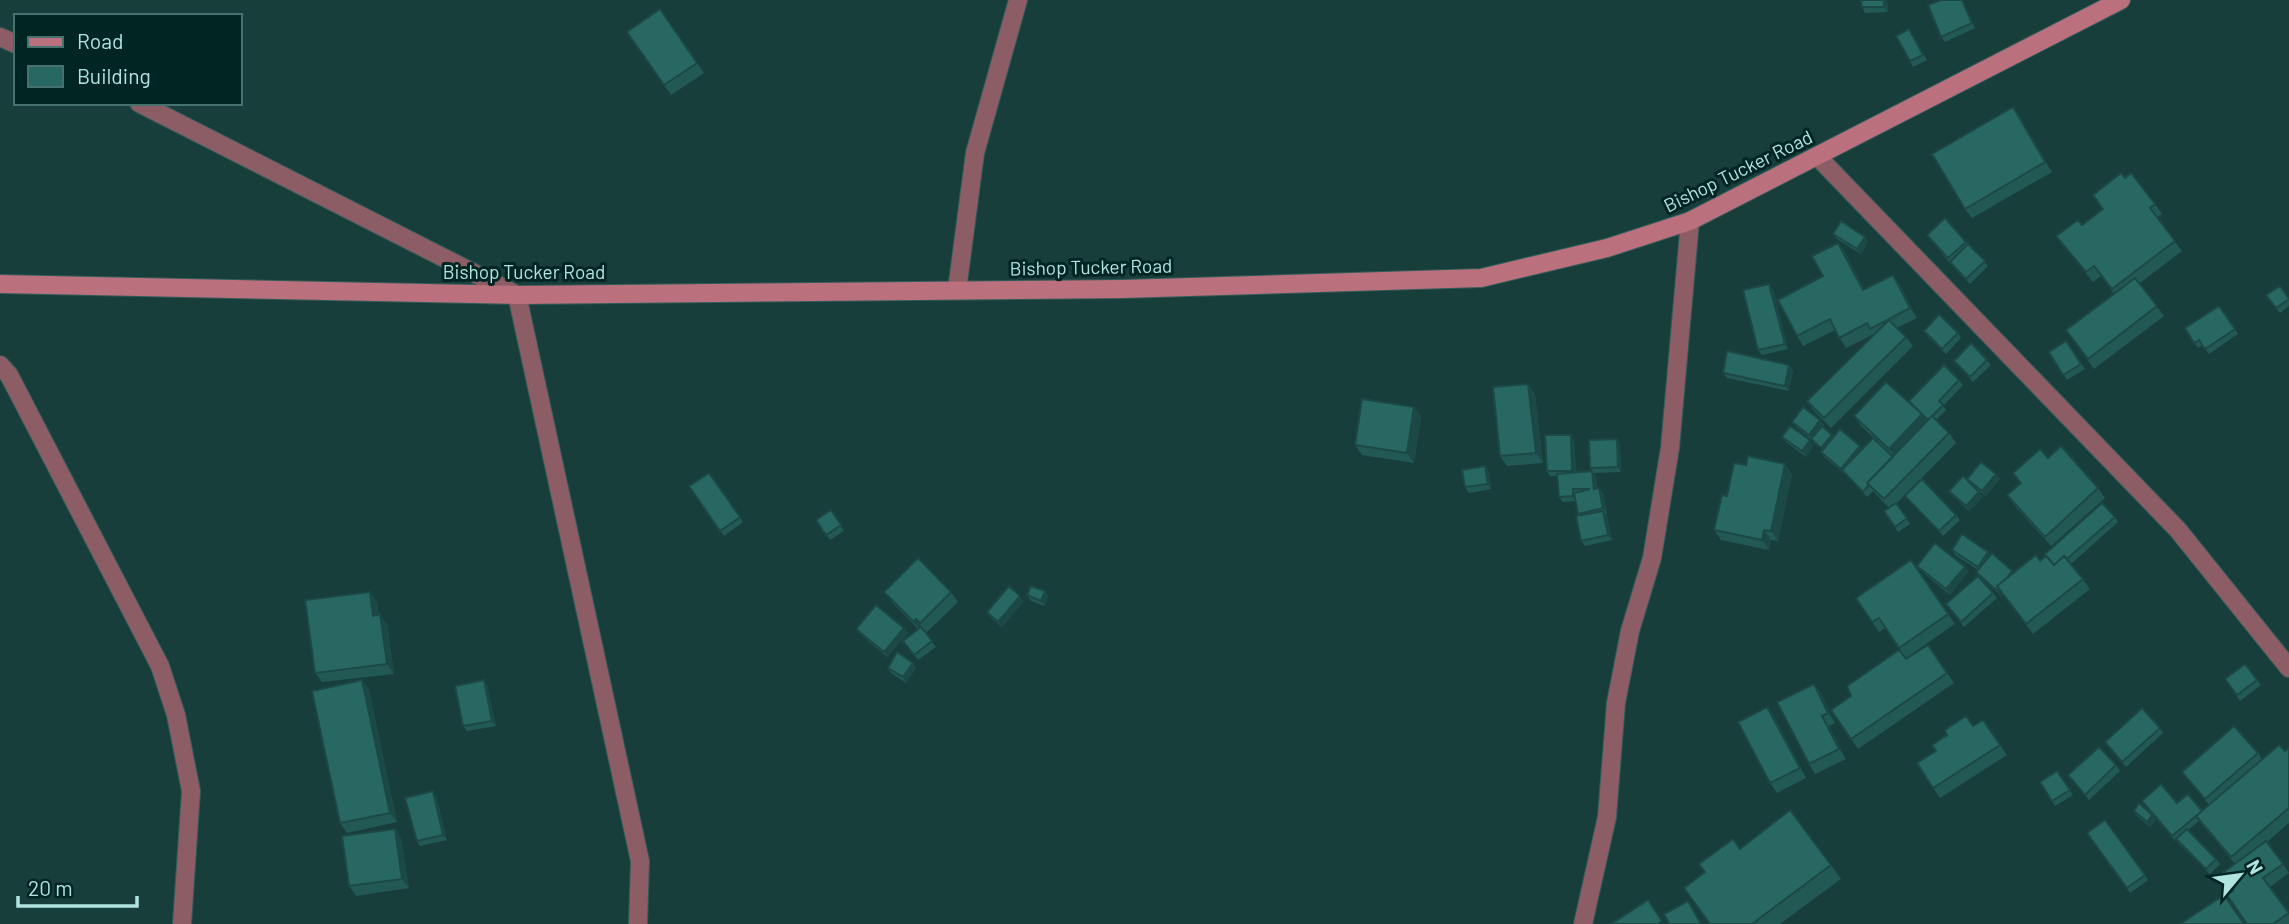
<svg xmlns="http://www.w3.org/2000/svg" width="2289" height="924" viewBox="0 0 2289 924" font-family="Barlow,sans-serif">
	<rect width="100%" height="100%" fill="#183e3b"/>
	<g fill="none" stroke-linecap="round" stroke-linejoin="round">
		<g stroke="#335c59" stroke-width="20">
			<path id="minor" d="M 0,37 L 16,44
				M 139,103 L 517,295 L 640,861 L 638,924
				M 1817,156 L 2178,530 L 2289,668
				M 957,290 L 975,153 L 1018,0
				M 0,365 L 9,375 L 160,666 L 176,715 L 191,791 L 182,924
				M 1583,924 L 1607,817 L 1616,703 L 1630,631 L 1652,558 L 1670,448 L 1690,221"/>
		</g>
		<g stroke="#335c59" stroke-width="20">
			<path id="secondary" d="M 0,284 L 517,295 L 1123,289 L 1481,278 L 1607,248 L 1690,221 L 2121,0"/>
		</g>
		<use href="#minor" stroke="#8d5d65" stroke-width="18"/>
		<use href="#secondary" stroke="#bb707e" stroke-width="18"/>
	</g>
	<path fill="#225955" d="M 1861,0 L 1887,0 L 1888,12 L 1865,13 L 1862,7 Z
		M 1941,0 L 1963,0 L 1975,28 L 1945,42 L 1941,37 Z
		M 660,9 L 704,73 L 671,95 L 627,32 Z
		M 1909,29 L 1927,60 L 1913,67 L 1910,61 Z
		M 2020,117 L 2052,172 L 1972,218 L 1965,209 Z
		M 2125,178 L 2155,204 L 2162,214 L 2157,218 L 2182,251 L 2140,283 L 2164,316 L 2094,369 L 2066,330 L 2114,294 L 2101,276 L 2093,282 L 2056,236 L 2082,225 L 2103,209 Z
		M 1945,218 L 1988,266 L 1970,284 L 1953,267 L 1927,235 Z
		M 1833,234 L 1865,237 L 1868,242 L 1861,254 L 1837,239 Z
		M 1838,243 L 1845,252 L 1864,290 L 1900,285 L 1917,318 L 1897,328 L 1906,337 L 1913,346 L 1831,428 L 1814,411 L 1807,401 L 1874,334 L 1846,348 L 1835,330 L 1803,346 L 1797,336 Z
		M 1773,289 L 1788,349 L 1762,355 L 1758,350 Z
		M 2266,295 L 2289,299 L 2289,306 L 2280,313 Z
		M 2219,306 L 2238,334 L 2209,354 L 2203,345 L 2198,348 L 2185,328 Z
		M 1924,331 L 1958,333 L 1961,338 L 1946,354 L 1927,336 Z
		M 2066,341 L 2085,369 L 2067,380 L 2049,352 Z
		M 1987,360 L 1991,365 L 1973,382 L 1954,361 Z
		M 1789,365 L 1793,370 L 1789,391 L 1727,378 L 1723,373 Z
		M 1959,380 L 1963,385 L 1943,406 L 1946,410 L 1936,420 L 1949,433 L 1956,443 L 1896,504 L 1910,524 L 1898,532 L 1884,511 L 1889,508 L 1873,491 L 1867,497 L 1845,474 L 1824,457 L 1821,452 L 1822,450 L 1815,444 L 1811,439 L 1796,427 L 1792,422 L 1820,420 L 1824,425 L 1823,427 L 1834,437 L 1862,449 L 1893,457 L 1893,456 L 1861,426 L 1854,416 L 1912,406 L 1909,401 Z
		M 1528,384 L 1535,394 L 1543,463 L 1507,466 L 1500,456 Z
		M 1414,407 L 1421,417 L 1414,463 L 1362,455 L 1355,445 Z
		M 1571,435 L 1574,440 L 1576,472 L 1592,471 L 1590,468 L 1620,444 L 1621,472 L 1594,473 L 1596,476 L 1597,488 L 1603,493 L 1607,514 L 1605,514 L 1607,516 L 1612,540 L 1585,546 L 1581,541 L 1579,515 L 1576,501 L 1563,502 L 1559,497 L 1557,476 L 1550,476 L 1547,471 Z
		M 1782,437 L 1810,440 L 1813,446 L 1806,457 L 1786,442 Z
		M 2048,458 L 2098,488 L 2105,498 L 2051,546 L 2014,505 L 2007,495 L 2020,483 L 2013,473 Z
		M 1485,466 L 1489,472 L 1491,489 L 1469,493 L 1465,487 Z
		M 709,473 L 743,522 L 724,536 L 689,486 Z
		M 1792,474 L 1778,541 L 1771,540 L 1769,550 L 1721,540 L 1714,530 L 1727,496 Z
		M 1996,474 L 2000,479 L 1986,496 L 1972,486 L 1983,497 L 1969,511 L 1953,496 L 1949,491 L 1970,484 L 1967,479 Z
		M 1905,496 L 1956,515 L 1960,520 L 1943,536 Z
		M 831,510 L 844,531 L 830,540 L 816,520 Z
		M 2115,517 L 2118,522 L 2071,564 L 2090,589 L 2033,634 L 2002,593 L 2000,595 L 1980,577 L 1976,572 L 1978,570 L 1955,555 L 1952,550 L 1988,552 L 1990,555 L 2013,573 L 2040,561 Z
		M 1911,560 L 1955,624 L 1906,658 L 1885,628 L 1879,632 L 1856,598 Z
		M 1917,566 L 1965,567 L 1968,572 L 1950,595 L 1921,571 Z
		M 1045,591 L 1048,596 L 1045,606 L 1031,601 L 1027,595 Z
		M 884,592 L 951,592 L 958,602 L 926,633 L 922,629 L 936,647 L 918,660 L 903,641 L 918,629 L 891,601 Z
		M 1993,593 L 1997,598 L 1964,627 L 1946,604 Z
		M 1024,601 L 1002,627 L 991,618 L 987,612 Z
		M 377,602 L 379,615 L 387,624 L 394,674 L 322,682 L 315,673 Z
		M 904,628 L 908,633 L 887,657 L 860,634 L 856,629 Z
		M 1928,645 L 1954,683 L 1858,749 L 1831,710 Z
		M 913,663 L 916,668 L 906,683 L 891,673 L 888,668 Z
		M 2245,664 L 2261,685 L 2240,701 L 2225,679 Z
		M 362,680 L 369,690 L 397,822 L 347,833 L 340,823 Z
		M 1814,684 L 1821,693 L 1835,723 L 1829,726 L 1846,759 L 1815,774 L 1809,764 Z
		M 487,685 L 496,726 L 467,731 L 463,726 Z
		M 1767,707 L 1774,716 L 1806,778 L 1777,793 L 1770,783 Z
		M 1983,720 L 2007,755 L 1940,798 L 1917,763 Z
		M 2160,728 L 2163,733 L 2126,767 L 2105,742 Z
		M 2289,748 L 2289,823 L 2267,842 L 2289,873 L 2270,887 L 2289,913 L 2289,924 L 2247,924 L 2233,891 L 2235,864 L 2199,821 L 2188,830 L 2216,859 L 2220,864 L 2210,874 L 2180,845 L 2176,840 L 2175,841 L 2142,801 L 2177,803 L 2202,811 L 2209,805 L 2182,772 L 2258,753 L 2262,759 L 2285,751 Z
		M 2116,765 L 2120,771 L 2089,800 L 2068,775 Z
		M 2057,771 L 2073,795 L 2055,806 L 2040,782 Z
		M 436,796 L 447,840 L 420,846 L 417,841 Z
		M 2134,811 L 2152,815 L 2156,820 L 2150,827 L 2137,816 Z
		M 2105,820 L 2148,880 L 2130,893 L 2087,833 Z
		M 395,829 L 401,838 L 409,888 L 356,896 L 349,886 Z
		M 1740,849 L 1831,865 L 1841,879 L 1780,924 L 1710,924 Z"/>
	<path fill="#1c4945" d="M 1884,0 L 1887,0 L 1888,12 L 1884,7 Z
		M 1962,0 L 1963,0 L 1975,28 L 1972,23 Z
		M 2013,107 L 2020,117 L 2052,172 L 2045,162 Z
		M 1865,237 L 1868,242 L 1861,254 L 1857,249 Z
		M 1838,243 L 1845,252 L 1870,300 L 1863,290 Z
		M 1893,275 L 1900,285 L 1917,318 L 1910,308 Z
		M 1769,284 L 1773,289 L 1788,349 L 1785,344 Z
		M 1789,365 L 1793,370 L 1789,391 L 1785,386 Z
		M 1528,384 L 1535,394 L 1543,463 L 1536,453 Z
		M 1414,407 L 1421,417 L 1414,463 L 1407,453 Z
		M 1922,414 L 1929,424 L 1896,459 L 1889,449 Z
		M 1820,420 L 1824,425 L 1812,440 L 1809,435 Z
		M 1571,435 L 1574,440 L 1576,476 L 1572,471 Z
		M 1832,435 L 1836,440 L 1825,453 L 1821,448 Z
		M 1617,439 L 1620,444 L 1621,472 L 1618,467 Z
		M 1810,440 L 1813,446 L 1806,457 L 1802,451 Z
		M 1860,446 L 1863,451 L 1842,470 L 1844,474 L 1841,469 Z
		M 1785,464 L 1792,474 L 1778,541 L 1771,531 Z
		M 1485,466 L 1489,472 L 1491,489 L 1488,484 Z
		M 1592,471 L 1596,476 L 1597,494 L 1594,489 Z
		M 1996,474 L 2000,479 L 1986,496 L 1982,491 Z
		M 1599,488 L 1603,493 L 1607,514 L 1603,508 Z
		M 1979,492 L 1983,497 L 1969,511 L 1966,506 Z
		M 1603,511 L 1607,516 L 1612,540 L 1608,535 Z
		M 1764,530 L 1771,540 L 1769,550 L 1762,540 Z
		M 1988,552 L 1991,557 L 1981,572 L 1978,567 Z
		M 1965,567 L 1968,572 L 1950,595 L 1946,589 Z
		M 1998,587 L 2002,593 L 2000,595 L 1996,590 Z
		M 1045,591 L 1048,596 L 1045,606 L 1041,601 Z
		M 370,592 L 377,602 L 380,626 L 373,616 Z
		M 1020,596 L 1024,601 L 1002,627 L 998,622 Z
		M 380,614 L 387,624 L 394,674 L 387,664 Z
		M 916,619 L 923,629 L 920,631 L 914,622 Z
		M 904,628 L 908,633 L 887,657 L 884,652 Z
		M 913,663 L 916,668 L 906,683 L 903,677 Z
		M 362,680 L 369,690 L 397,822 L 390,813 Z
		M 484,680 L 487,685 L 496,726 L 492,721 Z
		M 1814,684 L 1821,693 L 1835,723 L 1828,713 Z
		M 1767,707 L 1774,716 L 1806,778 L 1800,768 Z
		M 1822,716 L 1829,726 L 1846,759 L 1839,749 Z
		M 433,791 L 436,796 L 447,840 L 443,835 Z
		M 2152,815 L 2156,820 L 2150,827 L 2147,822 Z
		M 395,829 L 401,838 L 409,888 L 402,879 Z"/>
	<path fill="#286863" stroke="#1c4945" stroke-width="2" d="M 1861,0 L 1884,0 L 1884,7 L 1862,7 Z
		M 1941,0 L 1962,0 L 1972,23 L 1941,37 L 1928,5 Z
		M 660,9 L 697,63 L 664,85 L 627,32 Z
		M 1909,29 L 1923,55 L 1910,61 L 1896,36 Z
		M 2013,107 L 2045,162 L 1965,209 L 1932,154 Z
		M 2121,173 L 2125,178 L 2131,173 L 2155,204 L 2150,208 L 2175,241 L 2112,289 L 2094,266 L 2086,272 L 2056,236 L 2078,220 L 2082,225 L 2103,209 L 2093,195 Z
		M 1945,218 L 1966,242 L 1948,258 L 1927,235 Z
		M 1841,221 L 1865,237 L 1857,249 L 1833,234 Z
		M 1838,243 L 1863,290 L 1893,275 L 1910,308 L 1870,329 L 1867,323 L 1839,338 L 1830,319 L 1797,336 L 1778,300 L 1823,276 L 1812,256 Z
		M 1968,244 L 1985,261 L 1966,279 L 1950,262 Z
		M 2135,278 L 2157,306 L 2088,359 L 2066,330 Z
		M 1769,284 L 1785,344 L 1758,350 L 1743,290 Z
		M 2280,286 L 2289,299 L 2276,308 L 2266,295 Z
		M 2219,306 L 2235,329 L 2205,349 L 2199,340 L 2194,343 L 2185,328 Z
		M 1939,314 L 1958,333 L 1942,349 L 1924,331 Z
		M 1889,320 L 1906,337 L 1824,418 L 1807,401 Z
		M 2066,341 L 2081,364 L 2063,375 L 2049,352 Z
		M 1971,343 L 1987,360 L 1970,377 L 1954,361 Z
		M 1727,351 L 1789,365 L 1785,386 L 1723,373 Z
		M 1944,365 L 1959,380 L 1939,401 L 1943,405 L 1928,420 L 1909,401 Z
		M 1886,382 L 1922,414 L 1889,449 L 1854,416 Z
		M 1528,384 L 1536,453 L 1500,456 L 1493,387 Z
		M 1362,399 L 1414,407 L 1407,453 L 1355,445 Z
		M 1803,407 L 1820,420 L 1809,435 L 1792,422 Z
		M 1932,416 L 1949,433 L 1884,499 L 1867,483 Z
		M 1790,426 L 1810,440 L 1802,451 L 1782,437 Z
		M 1822,426 L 1832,435 L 1821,448 L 1811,439 Z
		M 1840,429 L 1860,446 L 1841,469 L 1821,452 Z
		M 1545,435 L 1571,435 L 1572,471 L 1547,471 Z
		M 1873,438 L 1893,457 L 1867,483 L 1869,485 L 1863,492 L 1842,470 Z
		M 1617,439 L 1618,467 L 1590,468 L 1589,440 Z
		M 2061,446 L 2098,488 L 2045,537 L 2007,495 L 2021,483 L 2013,473 L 2040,449 L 2048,458 Z
		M 1748,456 L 1785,464 L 1771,531 L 1764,530 L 1762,540 L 1714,530 L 1722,495 L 1727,496 L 1734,463 L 1746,465 Z
		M 1981,462 L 1996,474 L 1982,491 L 1967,479 Z
		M 1485,466 L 1488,484 L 1465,487 L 1462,470 Z
		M 1592,471 L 1594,489 L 1599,488 L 1603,508 L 1578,514 L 1574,493 L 1590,489 L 1573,489 L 1573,496 L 1559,497 L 1557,474 Z
		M 709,473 L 740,517 L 720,531 L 689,486 Z
		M 1963,476 L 1979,492 L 1966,506 L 1949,491 Z
		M 1922,479 L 1956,515 L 1939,531 L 1905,496 Z
		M 1896,503 L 1907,518 L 1895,527 L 1884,511 Z
		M 2102,503 L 2115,517 L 2067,559 L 2064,556 L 2054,565 L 2045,554 Z
		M 831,510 L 841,525 L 826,535 L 816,520 Z
		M 1603,511 L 1608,535 L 1581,541 L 1576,516 Z
		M 1962,534 L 1988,552 L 1978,567 L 1952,550 Z
		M 1935,543 L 1965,567 L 1946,589 L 1917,566 Z
		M 1992,553 L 2012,571 L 2005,580 L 1997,586 L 1998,587 L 1996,590 L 1976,572 Z
		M 2036,555 L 2040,561 L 2046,556 L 2054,565 L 2064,556 L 2083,579 L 2026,624 L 1997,586 Z
		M 918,558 L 951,592 L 920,623 L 916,619 L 914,622 L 884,592 Z
		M 1911,560 L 1948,614 L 1899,648 L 1879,618 L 1872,622 L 1856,598 Z
		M 1978,576 L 1993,593 L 1961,622 L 1946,604 Z
		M 1009,586 L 1020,596 L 998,622 L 987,612 Z
		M 1031,586 L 1045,591 L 1041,601 L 1027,595 Z
		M 370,592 L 373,616 L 380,614 L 387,664 L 315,673 L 305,600 Z
		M 876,605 L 904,628 L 884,652 L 856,629 Z
		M 921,627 L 932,641 L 914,655 L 903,641 Z
		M 1928,645 L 1947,673 L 1851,739 L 1831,710 L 1851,696 L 1847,686 L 1899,650 L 1906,659 Z
		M 897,652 L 913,663 L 903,677 L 888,668 Z
		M 2245,664 L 2257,680 L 2237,695 L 2225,679 Z
		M 362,680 L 390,813 L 340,823 L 312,691 Z
		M 484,680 L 492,721 L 463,726 L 455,686 Z
		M 1814,684 L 1828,713 L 1822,716 L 1839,749 L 1809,764 L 1777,702 Z
		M 1767,707 L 1800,768 L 1770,783 L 1738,722 Z
		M 2142,708 L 2160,728 L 2122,762 L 2105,742 Z
		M 1966,716 L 1973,726 L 1983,720 L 2000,745 L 1933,788 L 1917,763 L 1936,751 L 1932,745 L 1947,735 L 1945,730 Z
		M 2234,726 L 2258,753 L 2205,799 L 2182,772 Z
		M 2279,745 L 2285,751 L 2289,748 L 2289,808 L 2231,857 L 2196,816 Z
		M 2099,747 L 2116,765 L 2085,795 L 2068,775 Z
		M 2057,771 L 2070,790 L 2052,801 L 2040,782 Z
		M 2161,784 L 2177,803 L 2188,794 L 2202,811 L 2172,836 L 2142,801 Z
		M 433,791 L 443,835 L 417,841 L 405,798 Z
		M 2139,803 L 2152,815 L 2147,822 L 2134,811 Z
		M 1790,810 L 1831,865 L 1752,924 L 1710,924 L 1684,888 L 1705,872 L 1699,864 L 1733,839 L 1740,849 Z
		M 2105,820 L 2145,875 L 2127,888 L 2087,833 Z
		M 395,829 L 402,879 L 349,886 L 342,836 Z
		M 2187,829 L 2216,859 L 2206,869 L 2176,839 Z
		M 2266,841 L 2283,864 L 2263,878 L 2289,913 L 2273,924 L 2247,924 L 2227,895 L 2233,891 L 2221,874 Z
		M 2224,895 L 2244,924 L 2180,924 Z
		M 1648,900 L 1662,921 L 1658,924 L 1611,924 Z
		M 1688,901 L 1701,924 L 1669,924 L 1664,914 Z"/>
	<g text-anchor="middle" stroke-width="6" stroke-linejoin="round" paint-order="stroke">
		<g font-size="19" fill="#b0e4df" stroke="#002522">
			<text transform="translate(1738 171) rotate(-26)" y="7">Bishop Tucker Road</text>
			<text transform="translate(1091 267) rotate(-1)" y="7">Bishop Tucker Road</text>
			<text x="524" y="279">Bishop Tucker Road</text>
		</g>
	</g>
	<rect x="14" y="14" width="228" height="91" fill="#002522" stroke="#46716e" stroke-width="2"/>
	<rect x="28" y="37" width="35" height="10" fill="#bb707e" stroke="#46716e" stroke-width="2"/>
	<text x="77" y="49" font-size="21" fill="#b0e4df">Road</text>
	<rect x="28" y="66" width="35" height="21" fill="#286863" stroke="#46716e" stroke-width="2"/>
	<text x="77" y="84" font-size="21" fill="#b0e4df">Building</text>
	<g transform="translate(2240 875) rotate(61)" stroke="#002522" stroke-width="5" paint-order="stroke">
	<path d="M0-5L12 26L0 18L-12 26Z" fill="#b0e4df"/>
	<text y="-10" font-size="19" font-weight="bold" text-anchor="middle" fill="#b0e4df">N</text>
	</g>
	<path d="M18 896v10h119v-10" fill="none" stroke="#b0e4df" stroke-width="3.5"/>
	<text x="28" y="896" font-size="21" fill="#b0e4df" stroke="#002522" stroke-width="5" paint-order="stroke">20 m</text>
</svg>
